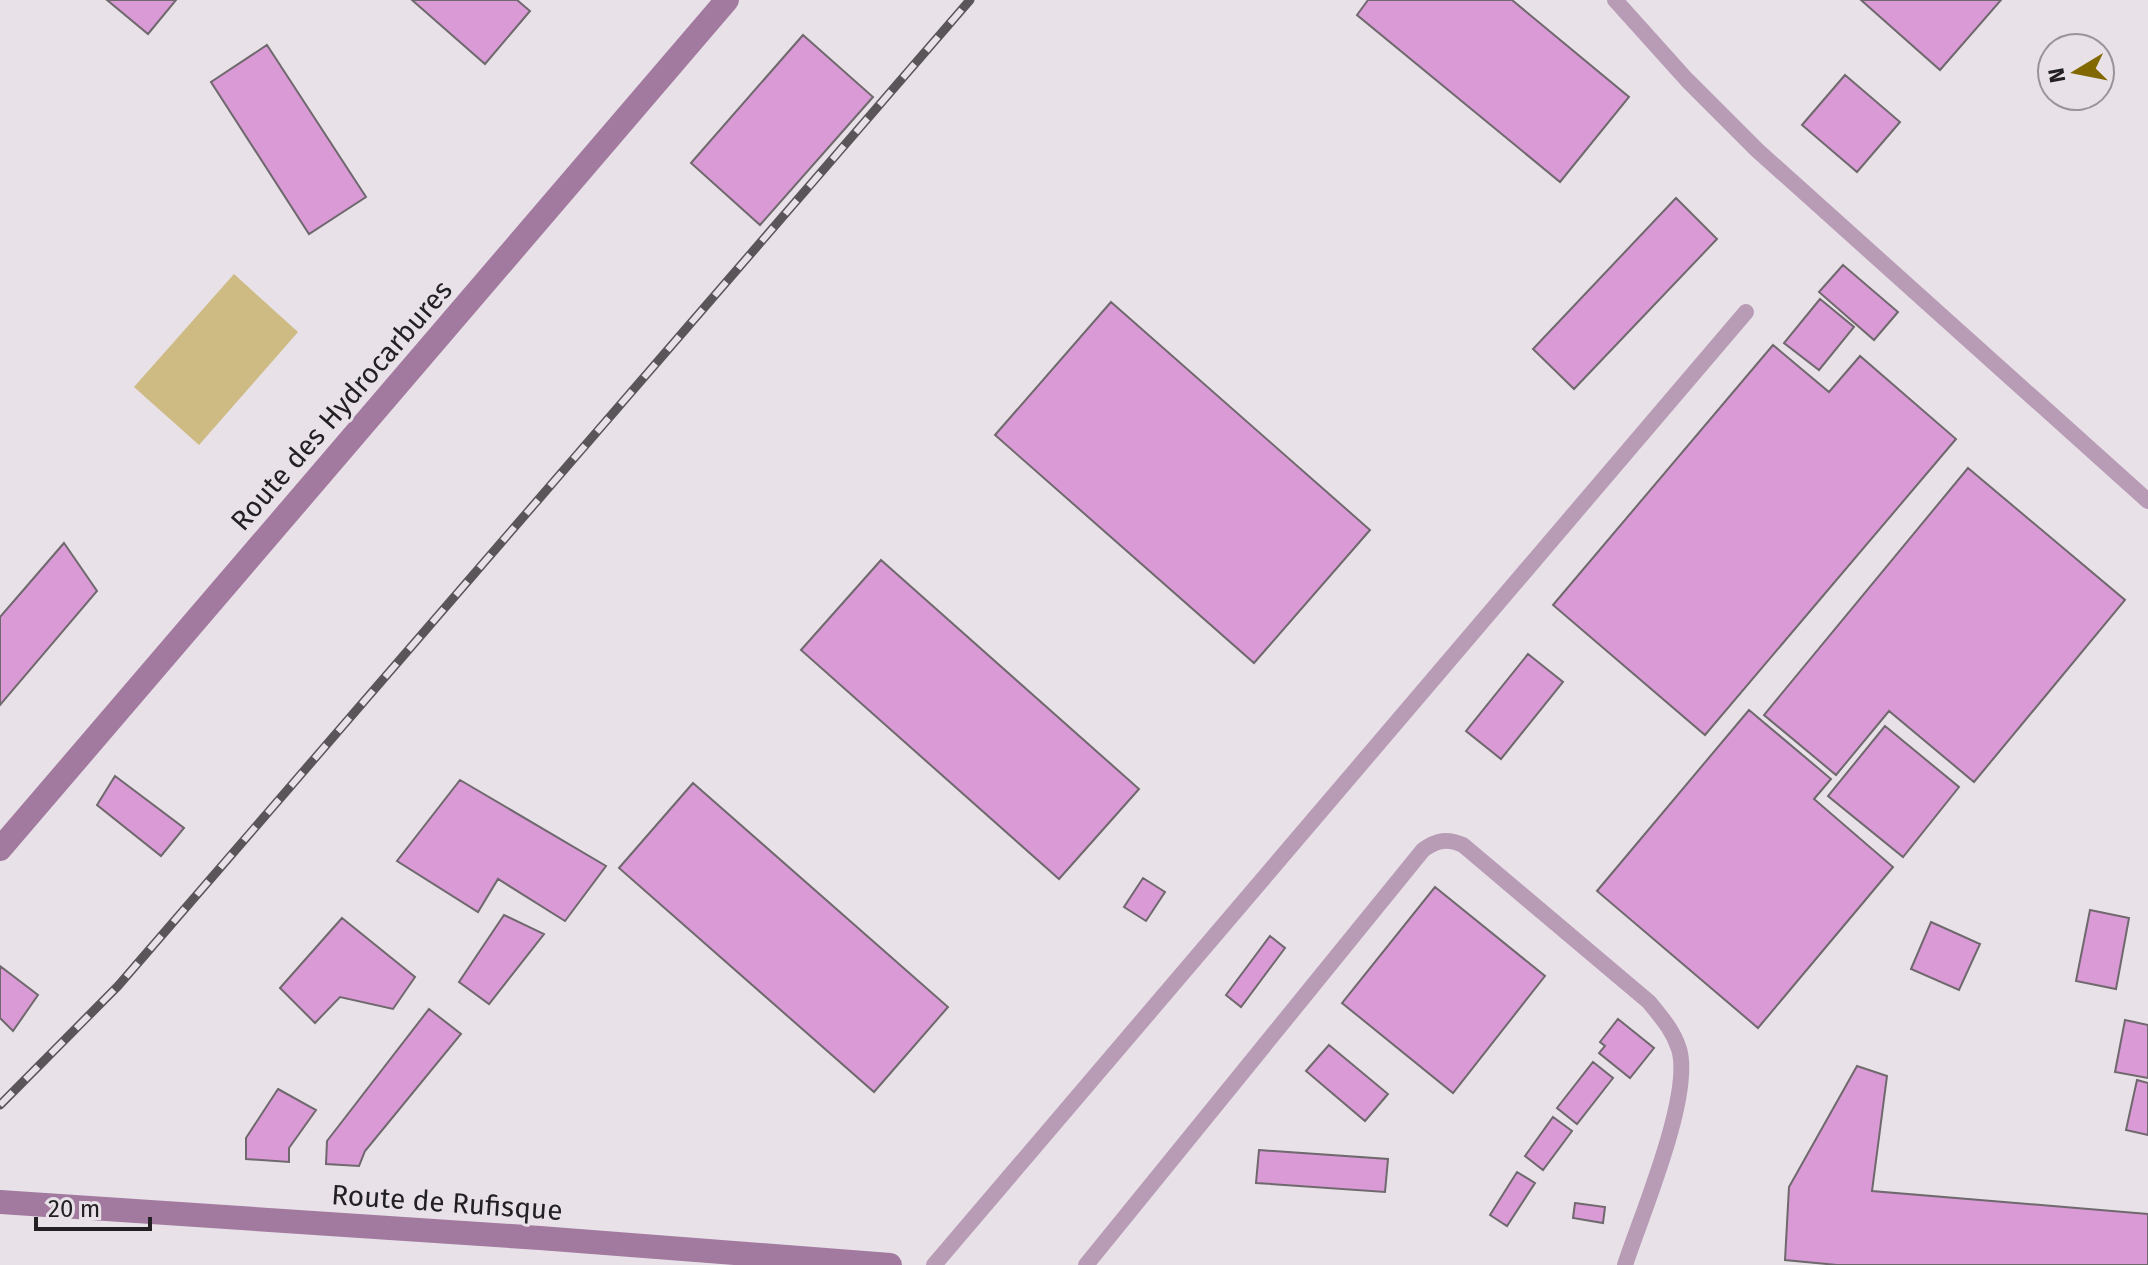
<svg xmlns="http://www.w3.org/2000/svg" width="2148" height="1265" viewBox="0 0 2148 1265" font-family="'Fira Sans',sans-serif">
	<rect width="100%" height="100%" fill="#e8e1e8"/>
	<path fill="#cebb83" d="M 234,274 L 298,332 L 199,445 L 134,387 Z"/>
	<path fill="#d99ad5" stroke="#6f696e" stroke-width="2" d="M 107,0 L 176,0 L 148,34 Z
		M 412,0 L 517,0 L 530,11 L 485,64 Z
		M 1368,0 L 1512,0 L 1629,97 L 1560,182 L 1357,15 Z
		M 1861,0 L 2001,0 L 1940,70 Z
		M 803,35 L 873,97 L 760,225 L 691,163 Z
		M 267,45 L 366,197 L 309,234 L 211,82 Z
		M 1845,75 L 1900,122 L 1857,172 L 1802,125 Z
		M 1676,198 L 1717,239 L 1574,389 L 1533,349 Z
		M 1843,265 L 1898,312 L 1874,340 L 1819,292 Z
		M 1820,299 L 1854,327 L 1819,370 L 1784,343 Z
		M 1111,302 L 1370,530 L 1254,663 L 995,435 Z
		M 1773,345 L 1829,392 L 1860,356 L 1956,439 L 1705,735 L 1553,605 Z
		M 1968,468 L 2125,600 L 1974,782 L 1889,711 L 1836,775 L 1764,715 Z
		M 64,543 L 97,591 L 0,705 L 0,617 Z
		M 881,560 L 1139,789 L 1059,879 L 801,650 Z
		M 1528,654 L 1563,682 L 1501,759 L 1466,731 Z
		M 1749,710 L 1831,779 L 1814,799 L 1893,867 L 1758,1028 L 1597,891 Z
		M 1885,726 L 1959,787 L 1903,857 L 1828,796 Z
		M 115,776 L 184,828 L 161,856 L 97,805 Z
		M 460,780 L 606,866 L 565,921 L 498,879 L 478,912 L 397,861 Z
		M 693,783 L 948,1007 L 874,1092 L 619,868 Z
		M 1143,878 L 1165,892 L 1146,921 L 1124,907 Z
		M 1435,887 L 1545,976 L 1453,1093 L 1342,1003 Z
		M 2090,910 L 2129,918 L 2116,989 L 2076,981 Z
		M 504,915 L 544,934 L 489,1004 L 459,982 Z
		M 342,918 L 415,977 L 393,1009 L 340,997 L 315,1023 L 280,988 Z
		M 1931,922 L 1980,944 L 1959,990 L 1911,969 Z
		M 1270,936 L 1285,948 L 1241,1007 L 1226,995 Z
		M 0,966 L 38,995 L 13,1031 L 0,1018 Z
		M 429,1009 L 461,1034 L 365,1151 L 359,1166 L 326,1164 L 327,1141 Z
		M 1618,1019 L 1654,1048 L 1630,1078 L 1599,1053 L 1605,1046 L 1600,1042 Z
		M 2125,1020 L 2148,1025 L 2148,1078 L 2115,1072 Z
		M 1329,1045 L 1388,1094 L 1365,1121 L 1306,1071 Z
		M 1593,1062 L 1613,1078 L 1577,1124 L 1557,1108 Z
		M 1857,1066 L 1887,1076 L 1872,1191 L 2148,1214 L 2148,1265 L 1837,1265 L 1785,1260 L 1789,1187 Z
		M 2137,1080 L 2148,1083 L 2148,1135 L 2126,1130 Z
		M 278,1089 L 316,1110 L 289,1148 L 289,1162 L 246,1159 L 246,1138 Z
		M 1553,1117 L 1572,1131 L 1543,1170 L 1525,1156 Z
		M 1259,1150 L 1388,1159 L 1385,1192 L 1256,1183 Z
		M 1517,1172 L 1535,1183 L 1507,1226 L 1490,1215 Z
		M 1575,1203 L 1605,1207 L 1603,1223 L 1573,1218 Z"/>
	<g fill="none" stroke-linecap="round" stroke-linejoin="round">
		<path stroke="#b89cb6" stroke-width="16" d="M 1615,0 L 1687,80 L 1757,150 L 2148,501
			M 934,1265 L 1746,312
			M 1086,1265 L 1423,850 C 1437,840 1447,838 1463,845 L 1649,1002 C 1661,1017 1673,1030 1679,1049 C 1693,1095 1641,1216 1625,1265"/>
		<path stroke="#a2799f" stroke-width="24" d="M 0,849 L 727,0
			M 0,1202 L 540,1238 L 890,1265"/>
		<g stroke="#595559" stroke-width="9">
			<path id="rail" d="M 0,1105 L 118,986 L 970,0"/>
		</g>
		<use href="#rail" stroke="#e8e1e8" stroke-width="6" stroke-dasharray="18" stroke-linecap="butt"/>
	</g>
	<g text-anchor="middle" stroke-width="6" stroke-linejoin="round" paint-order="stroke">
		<g font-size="28" fill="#222022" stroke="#e8e1e8">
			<text transform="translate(341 405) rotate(-49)" y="10">Route des Hydrocarbures</text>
			<text transform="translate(447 1202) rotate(4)" y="10">Route de Rufisque</text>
		</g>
	</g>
	<g transform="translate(2076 72) rotate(260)"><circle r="38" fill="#e8e1e8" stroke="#999499" stroke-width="2"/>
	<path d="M0-6L14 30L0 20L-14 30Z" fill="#826800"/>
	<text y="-12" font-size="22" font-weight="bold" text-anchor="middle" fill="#222022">N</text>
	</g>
	<path d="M36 1217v12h114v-12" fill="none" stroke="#222022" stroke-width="4"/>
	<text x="48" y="1217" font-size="24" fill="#222022" stroke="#e8e1e8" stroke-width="6" paint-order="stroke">20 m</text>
</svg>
